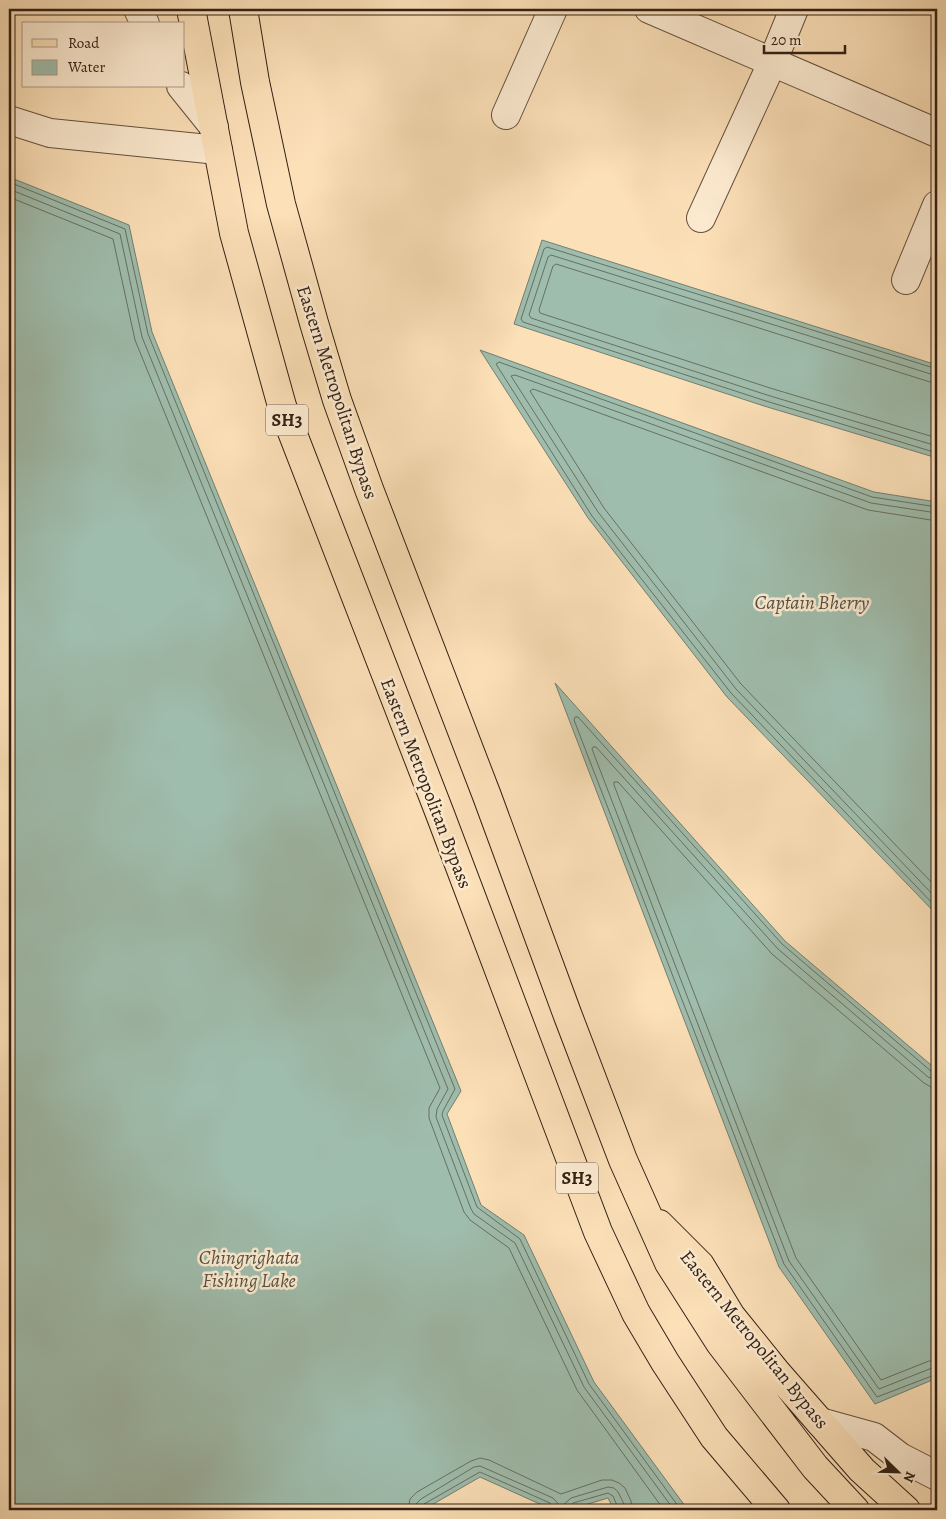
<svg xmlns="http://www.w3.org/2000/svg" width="946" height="1519" viewBox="0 0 946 1519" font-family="Alegreya,serif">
	<rect width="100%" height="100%" fill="#fce0b8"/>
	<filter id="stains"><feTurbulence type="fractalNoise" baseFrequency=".004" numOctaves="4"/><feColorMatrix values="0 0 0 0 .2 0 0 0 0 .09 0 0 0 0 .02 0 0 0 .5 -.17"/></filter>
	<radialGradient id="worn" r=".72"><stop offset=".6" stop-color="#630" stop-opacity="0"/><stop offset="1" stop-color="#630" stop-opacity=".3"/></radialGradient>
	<path fill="#9fbdad" stroke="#737f71" d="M 9,177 L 129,225 L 152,332 L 461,1091 L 447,1114 L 481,1205 L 524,1235 L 594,1382 L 688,1510 L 614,1510 L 608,1498 L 568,1510 L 553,1510 L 480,1477 L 423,1510 L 9,1510 Z
		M 542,240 L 937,365 L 937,458 L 764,406 L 514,324 Z
		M 480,350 L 874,492 L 937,502 L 937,915 L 727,697 L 588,518 Z
		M 555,683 L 785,941 L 937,1070 L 937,1378 L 875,1404 L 779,1267 Z"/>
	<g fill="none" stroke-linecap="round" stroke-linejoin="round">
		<path stroke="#686f62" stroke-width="1" d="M 9,182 L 125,229 L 148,334 L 455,1089 L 443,1111 L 442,1115 L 477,1207 L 520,1239 L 589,1384 L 681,1510
			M 9,189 L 120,234 L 142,337 L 448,1089 L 437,1109 L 436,1117 L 471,1209 L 474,1214 L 515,1243 L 584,1387 L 674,1510
			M 9,197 L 113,239 L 135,340 L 440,1088 L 429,1108 L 429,1118 L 464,1212 L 470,1220 L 509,1248 L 577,1390 L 664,1510
			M 937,369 L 547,247 L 544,249 L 521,319 L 523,322 L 766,401 L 937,453
			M 937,376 L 551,255 L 548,257 L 529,315 L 531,318 L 767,395 L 937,446
			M 937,383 L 930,382 L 556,264 L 553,266 L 539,310 L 540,313 L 770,388 L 937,438
			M 937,507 L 872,497 L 499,362 L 496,364 L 592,516 L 731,693 L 937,908
			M 937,513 L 871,503 L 515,375 L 511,376 L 598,512 L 736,689 L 937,899
			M 937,521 L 868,510 L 533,389 L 530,391 L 604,508 L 741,684 L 937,888
			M 937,1073 L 932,1072 L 782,944 L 578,717 L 575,717 L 574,720 L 784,1264 L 877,1397 L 937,1374
			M 937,1080 L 928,1077 L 778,949 L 596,747 L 593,747 L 592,749 L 789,1261 L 879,1389 L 932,1368 L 937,1368
			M 937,1087 L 931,1087 L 924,1083 L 772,954 L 618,782 L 614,782 L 614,785 L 796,1258 L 881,1380 L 929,1361 L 937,1360
			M 408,1510 L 410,1499 L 417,1492 L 471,1461 L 480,1458 L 489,1460 L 561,1494 L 602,1480 L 612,1480 L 619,1483 L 625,1488 L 631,1501 L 632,1510
			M 415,1510 L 416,1504 L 421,1499 L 474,1467 L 480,1466 L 553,1498 L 561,1507 L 571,1498 L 608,1487 L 614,1488 L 618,1492 L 624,1504 L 625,1510
			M 421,1510 L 424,1504 L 480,1472 L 550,1503 L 553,1506 L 553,1510
			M 570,1510 L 570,1506 L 573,1503 L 608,1493 L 613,1496 L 619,1510"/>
		<g stroke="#64513e" stroke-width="30">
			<path id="minor" d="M 138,9 L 145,24
				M 649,9 L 937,133
				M 181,86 L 214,127
				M 506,115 L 553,9
				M 9,120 L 50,133 L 218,150
				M 701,218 L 772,63 L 794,9
				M 906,280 L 937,205
				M 820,1422 L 874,1437 L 900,1457 L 937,1476"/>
		</g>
		<g stroke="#322116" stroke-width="30">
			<path id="major" d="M 191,9 L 234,233 L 282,406 L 440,814 L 598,1232 L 636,1313 L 665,1362 L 714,1437 L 776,1510
				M 243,9 L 255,82 L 281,204 L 314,323 L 337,400 L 369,489 L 487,796 L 568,1016 L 623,1160 L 669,1263 L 720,1343 L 815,1467 L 855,1510
				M 659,1224 L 700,1265 L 731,1316 L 777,1373 L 862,1470 L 906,1510"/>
		</g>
		<use href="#minor" stroke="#fdebd1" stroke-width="28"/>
		<use href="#major" stroke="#fce0b8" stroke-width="28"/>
	</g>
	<g text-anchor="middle" stroke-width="5" stroke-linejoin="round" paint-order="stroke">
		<g fill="#fdebd1" stroke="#6f5e4e" stroke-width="1">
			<rect x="266" y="404.5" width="42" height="31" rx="4"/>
			<rect x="556" y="1162.5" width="42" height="31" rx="4"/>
		</g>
		<g font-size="18" font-weight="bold" fill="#322116">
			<text x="287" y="426">SH3</text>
			<text x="577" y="1184">SH3</text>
		</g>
		<g font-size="19" fill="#322116" stroke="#fdebd1">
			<text transform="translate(338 392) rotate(72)" y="7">Eastern Metropolitan Bypass</text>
			<text transform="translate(427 783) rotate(69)" y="7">Eastern Metropolitan Bypass</text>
			<text transform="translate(755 1339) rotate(51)" y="7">Eastern Metropolitan Bypass</text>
		</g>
		<g font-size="20" font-style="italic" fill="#535043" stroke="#fdebd1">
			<text x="812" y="609">Captain Bherry</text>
			<text x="249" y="1264">Chingrighata<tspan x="249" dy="23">Fishing Lake</tspan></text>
		</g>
	</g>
	<rect width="946" height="1519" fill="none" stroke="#fce0b8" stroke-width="30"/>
	<rect x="10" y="10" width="926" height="1499" fill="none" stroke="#322116" stroke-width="2.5"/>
	<rect x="15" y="15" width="916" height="1489" fill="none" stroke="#322116"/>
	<rect x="22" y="22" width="162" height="65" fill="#fdebd1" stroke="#ac9a86"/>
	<rect x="32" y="39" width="25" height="8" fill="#fce0b8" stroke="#ac9a86"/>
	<text x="68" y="48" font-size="15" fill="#322116">Road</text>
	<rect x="32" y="60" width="25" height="15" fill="#9fbdad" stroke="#ac9a86"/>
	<text x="68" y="72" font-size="15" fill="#322116">Water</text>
	<g transform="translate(898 1472) rotate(113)" stroke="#fdebd1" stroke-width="4" paint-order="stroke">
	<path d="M0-4L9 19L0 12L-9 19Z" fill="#322116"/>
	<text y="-8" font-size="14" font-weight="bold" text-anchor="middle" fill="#322116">N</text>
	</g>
	<path d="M764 45v8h81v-8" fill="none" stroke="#322116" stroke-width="2.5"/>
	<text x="771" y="45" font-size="15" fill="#322116" stroke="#fdebd1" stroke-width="4" paint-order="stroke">20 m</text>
	<rect width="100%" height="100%" filter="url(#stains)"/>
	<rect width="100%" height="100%" fill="url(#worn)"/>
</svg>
